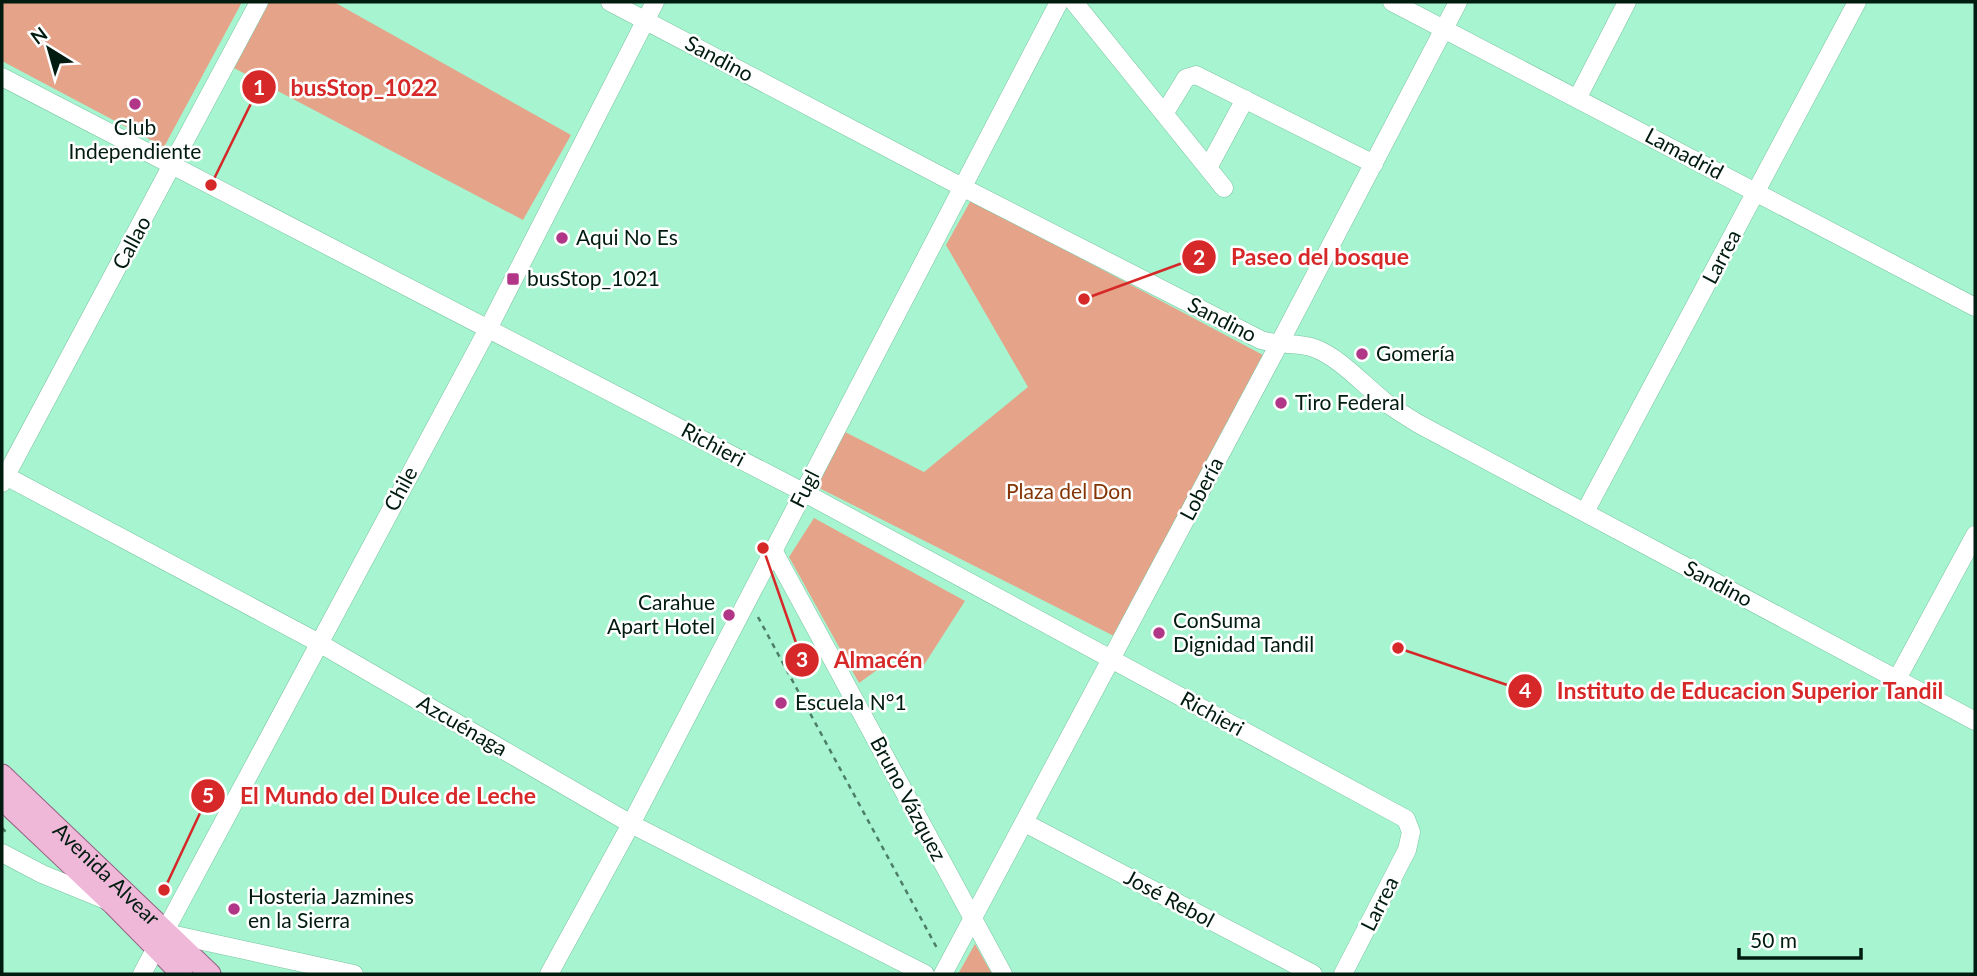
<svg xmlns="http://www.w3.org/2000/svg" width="1977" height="976" viewBox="0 0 1977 976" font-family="Lato,sans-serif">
	<rect width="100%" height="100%" fill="#a7f4d0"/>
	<path fill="#e5a489" d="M 2,2 L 242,2 L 164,147 L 2,61 Z
		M 267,2 L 334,2 L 571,135 L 523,220 L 232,67 Z
		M 971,200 L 1263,355 L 1116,637 L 817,487 L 845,432 L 924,472 L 1028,387 L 946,245 Z
		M 814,518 L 965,601 L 922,668 L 903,651 L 859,683 L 789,557 Z
		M 975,944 L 992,974 L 958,974 Z"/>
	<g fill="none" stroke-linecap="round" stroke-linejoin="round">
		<g stroke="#78c3a1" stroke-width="19">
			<path id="minor" d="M 610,2 L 962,187 L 1261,340 C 1280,346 1298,342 1314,348 C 1339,357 1364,385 1384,401 C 1394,409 1406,416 1417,423 L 1975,721
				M 1074,2 L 1224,188
				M 1392,2 L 1975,307
				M 2,77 L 803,492 L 1406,819 L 1411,832 L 1407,850 L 1343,974
				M 1577,99 L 1627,2
				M 1164,114 L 1186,78 L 1196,75 L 1374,164
				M 1208,168 L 1245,99
				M 2,474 L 319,643 L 631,824 L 925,974
				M 2,483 L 259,2
				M 1585,512 L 1857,2
				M 773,550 L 1003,974
				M 1896,681 L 1975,535
				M 1025,823 L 1313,974
				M 2,853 L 42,874 L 108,901
				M 166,933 L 354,974
				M 142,974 L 489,327 L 655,2
				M 549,974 L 631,824 L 1059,2
				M 943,974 L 1278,346 L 1458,2"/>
		</g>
		<g stroke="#956282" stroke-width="23">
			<g id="major">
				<path id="s1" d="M 2,775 L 210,974"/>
				<path d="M 2,799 L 113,904 L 182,974"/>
			</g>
		</g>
		<path stroke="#4d7f68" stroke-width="2.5" stroke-dasharray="5 5" stroke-linecap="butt" d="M 758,617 L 938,950
			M 2,828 L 6,832 L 2,830"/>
		<use href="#minor" stroke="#fff" stroke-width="18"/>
		<use href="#major" stroke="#efb8d9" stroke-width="21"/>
	</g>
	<g fill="#b13688" stroke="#fff" stroke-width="2.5">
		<circle cx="135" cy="104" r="7"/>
		<circle cx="562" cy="238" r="7"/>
		<rect x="506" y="272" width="14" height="14" rx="3.5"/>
		<circle cx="1362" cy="354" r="7"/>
		<circle cx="1281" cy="403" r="7"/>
		<circle cx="729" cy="615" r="7"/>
		<circle cx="1159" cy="633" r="7"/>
		<circle cx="781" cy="703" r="7"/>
		<circle cx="234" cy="909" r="7"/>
	</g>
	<g text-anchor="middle" stroke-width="5" stroke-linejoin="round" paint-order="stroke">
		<g font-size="21" fill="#001b0f" stroke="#fff">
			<text transform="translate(719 59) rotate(28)" y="7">Sandino</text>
			<text transform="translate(1684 154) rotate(28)" y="7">Lamadrid</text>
			<text transform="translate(132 243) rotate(-62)" y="7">Callao</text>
			<text transform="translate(1722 257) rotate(-62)" y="7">Larrea</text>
			<text transform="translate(1222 320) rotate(27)" y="7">Sandino</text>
			<text transform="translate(713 445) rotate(28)" y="7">Richieri</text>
			<text transform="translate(401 489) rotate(-62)" y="7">Chile</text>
			<text transform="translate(805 489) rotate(-63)" y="7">Fugl</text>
			<text transform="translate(1202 489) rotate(-62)" y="7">Lobería</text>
			<text transform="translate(1718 584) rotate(28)" y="7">Sandino</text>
			<text transform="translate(1212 714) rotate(29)" y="7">Richieri</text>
			<text transform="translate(462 726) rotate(30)" y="7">Azcuénaga</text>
			<text transform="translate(908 799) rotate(62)" y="7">Bruno Vázquez</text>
			<text dy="7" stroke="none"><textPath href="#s1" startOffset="144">Avenida Alvear</textPath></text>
			<text transform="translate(1169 899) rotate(28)" y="7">José Rebol</text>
			<text transform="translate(1380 904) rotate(-63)" y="7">Larrea</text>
		</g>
		<g font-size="21" fill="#001b0f" stroke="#fff" text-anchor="start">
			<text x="135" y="135" text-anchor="middle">Club<tspan x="135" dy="24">Independiente</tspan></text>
			<text x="576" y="245">Aqui No Es</text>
			<text x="527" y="286">busStop_1021</text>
			<text x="1376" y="361">Gomería</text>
			<text x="1295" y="410">Tiro Federal</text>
			<text x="715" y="610" text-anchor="end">Carahue<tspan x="715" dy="24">Apart Hotel</tspan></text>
			<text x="1173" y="628">ConSuma<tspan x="1173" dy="24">Dignidad Tandil</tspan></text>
			<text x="795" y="710">Escuela N°1</text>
			<text x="248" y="904">Hosteria Jazmines<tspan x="248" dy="24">en la Sierra</tspan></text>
		</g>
		<g font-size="21" fill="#843303" stroke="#fff">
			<text x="1069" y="499">Plaza del Don</text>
		</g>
	</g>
	<path fill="none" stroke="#d62828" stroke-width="2.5" d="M211 185L259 87M1084 299L1199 257M763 548L802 660M1398 648L1525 691M164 890L208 796"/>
	<g fill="#d62828" stroke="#fff" stroke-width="2.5">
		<circle cx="211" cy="185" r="7"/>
		<circle cx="1084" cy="299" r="7"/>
		<circle cx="763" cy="548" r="7"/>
		<circle cx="1398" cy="648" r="7"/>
		<circle cx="164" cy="890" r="7"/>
		<circle cx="259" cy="87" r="18"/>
		<circle cx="1199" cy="257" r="18"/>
		<circle cx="802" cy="660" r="18"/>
		<circle cx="1525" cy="691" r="18"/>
		<circle cx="208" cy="796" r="18"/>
	</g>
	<g font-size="21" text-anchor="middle" font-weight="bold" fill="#fff">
		<text x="259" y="95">1</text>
		<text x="1199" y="265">2</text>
		<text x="802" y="667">3</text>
		<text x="1525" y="698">4</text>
		<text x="208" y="803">5</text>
	</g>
	<g font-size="23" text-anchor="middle" font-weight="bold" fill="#d62828" stroke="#fff" stroke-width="5" stroke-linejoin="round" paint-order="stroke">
		<text x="364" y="96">busStop_1022</text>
		<text x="1320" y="265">Paseo del bosque</text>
		<text x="878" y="668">Almacén</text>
		<text x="1750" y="699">Instituto de Educacion Superior Tandil</text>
		<text x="388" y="804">El Mundo del Dulce de Leche</text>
	</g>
	<rect width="1977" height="976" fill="none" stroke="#001b0f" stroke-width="7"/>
	<g transform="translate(49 49) rotate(323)" stroke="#ffffff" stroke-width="5" paint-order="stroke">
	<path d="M0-5L12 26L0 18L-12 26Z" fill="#001b0f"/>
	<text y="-10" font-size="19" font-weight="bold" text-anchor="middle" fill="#001b0f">N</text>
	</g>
	<path d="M1739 948v10h122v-10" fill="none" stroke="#001b0f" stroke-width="3.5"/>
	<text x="1750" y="948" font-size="21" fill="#001b0f" stroke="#ffffff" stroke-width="5" paint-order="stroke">50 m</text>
</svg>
